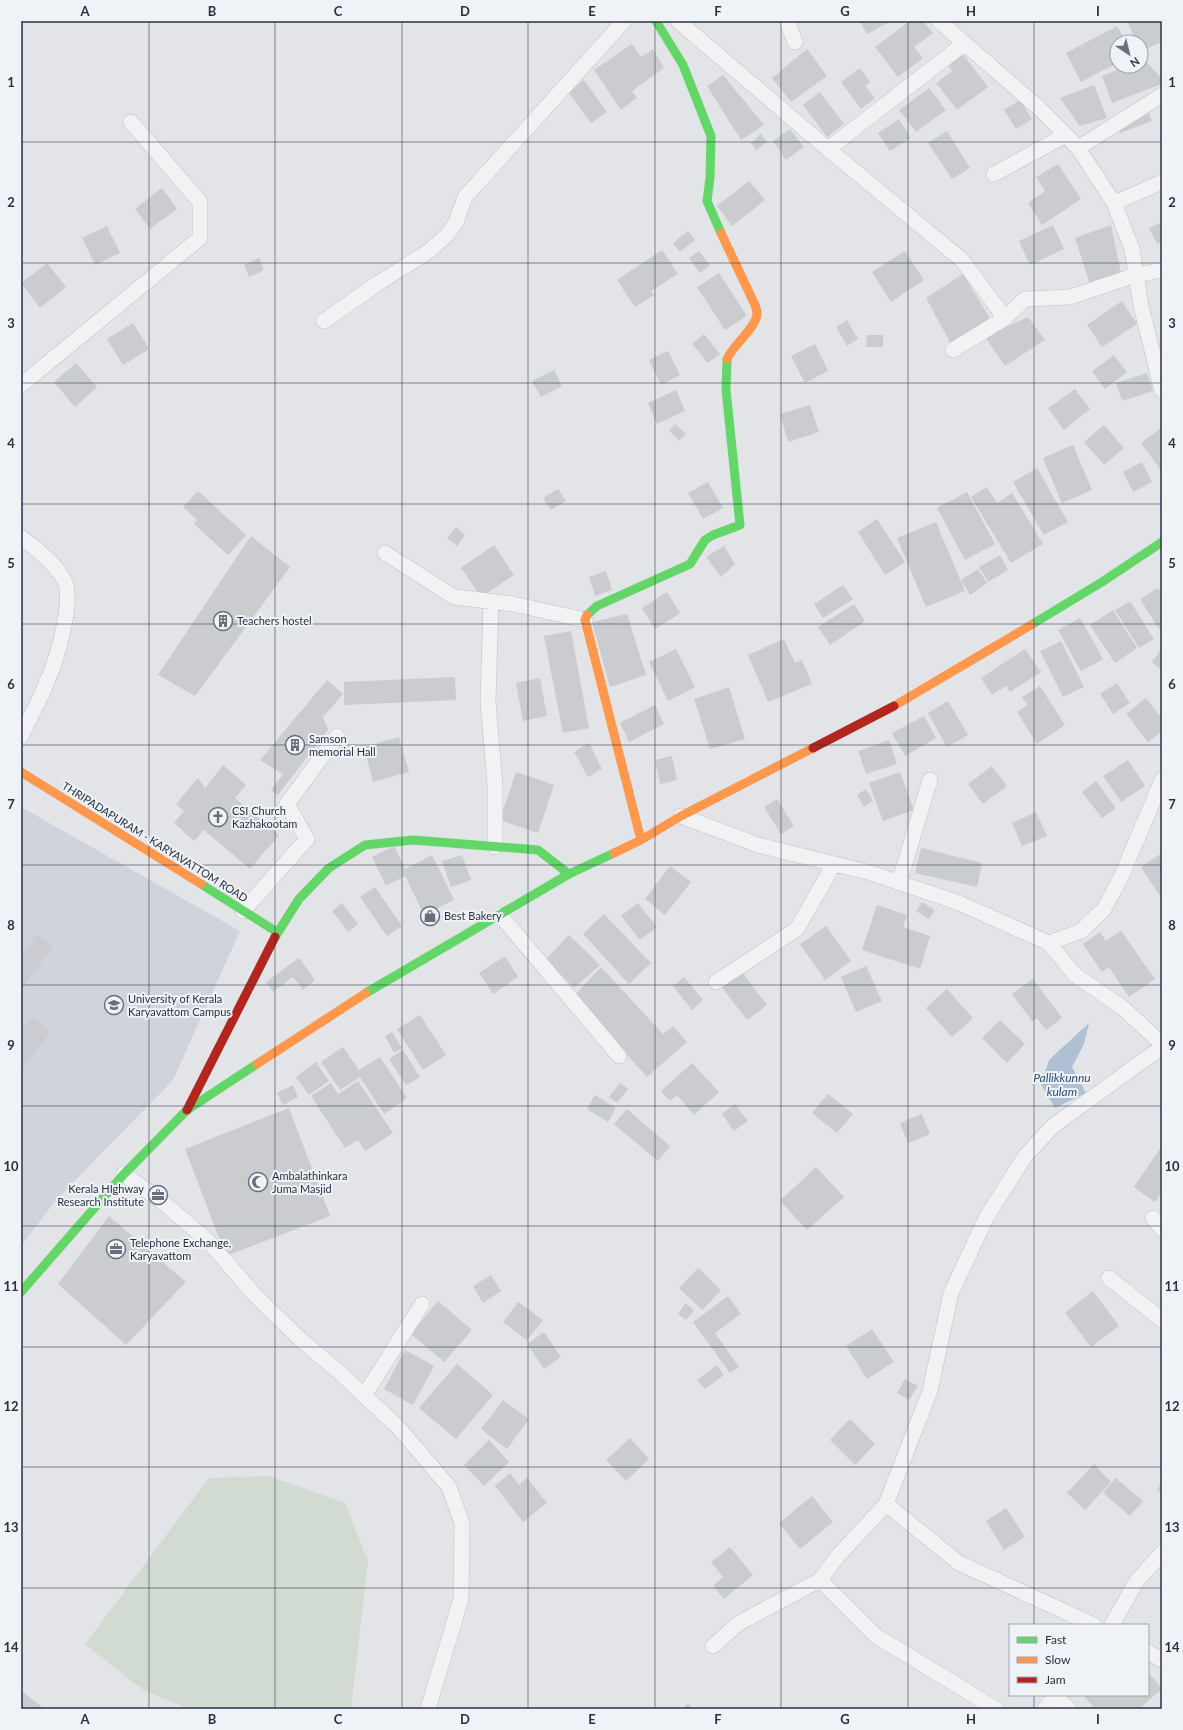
<svg xmlns="http://www.w3.org/2000/svg" width="1183" height="1730" viewBox="0 0 1183 1730" font-family="Lato,sans-serif">
	<rect width="100%" height="100%" fill="#e2e4e8"/>
	<path fill="#d0d3db" d="M 21,807 L 240,931 L 173,1080 L 56,1200 L 21,1246 Z"/>
	<path fill="#d2dbd2" d="M 269,1476 L 345,1503 L 368,1561 L 351,1709 L 184,1709 L 182,1706 L 143,1690 L 85,1644 L 209,1478 Z"/>
	<path fill="#afc0d4" d="M 1089,1023 L 1084,1044 L 1072,1067 L 1086,1093 L 1055,1108 L 1041,1084 L 1049,1060 Z"/>
	<path fill="#caccd0" d="M 860,21 L 891,21 L 867,34 Z
		M 910,21 L 923,21 L 933,33 L 914,47 L 923,58 L 898,77 L 875,47 Z
		M 1127,21 L 1162,21 L 1162,42 L 1141,51 L 1141,42 L 1136,42 Z
		M 1117,26 L 1126,42 L 1117,42 L 1117,63 L 1081,82 L 1066,53 Z
		M 632,44 L 641,57 L 653,49 L 664,68 L 632,91 L 637,98 L 621,110 L 594,70 Z
		M 807,49 L 827,76 L 791,102 L 772,78 Z
		M 961,52 L 988,87 L 957,110 L 936,83 L 952,71 L 947,63 Z
		M 1144,59 L 1162,79 L 1162,84 L 1112,103 L 1102,76 L 1127,66 L 1141,66 L 1141,60 Z
		M 860,68 L 870,82 L 865,86 L 875,98 L 861,109 L 841,82 Z
		M 723,75 L 764,125 L 741,140 L 707,86 Z
		M 584,80 L 607,112 L 591,123 L 568,92 Z
		M 1094,85 L 1107,118 L 1080,126 L 1060,98 Z
		M 929,88 L 946,110 L 916,132 L 899,110 Z
		M 820,92 L 844,124 L 827,137 L 803,105 Z
		M 1020,100 L 1032,119 L 1016,129 L 1004,110 Z
		M 1146,107 L 1152,121 L 1120,133 L 1115,119 Z
		M 899,119 L 911,138 L 890,151 L 878,133 Z
		M 790,129 L 804,147 L 786,160 L 773,141 Z
		M 947,131 L 970,168 L 952,179 L 928,143 Z
		M 761,134 L 767,142 L 756,150 L 751,143 Z
		M 1058,164 L 1081,199 L 1042,225 L 1028,203 L 1045,191 L 1036,177 Z
		M 749,181 L 765,200 L 732,226 L 717,206 Z
		M 162,188 L 177,209 L 150,229 L 135,209 Z
		M 1162,222 L 1162,241 L 1157,244 L 1149,228 Z
		M 1053,225 L 1064,249 L 1030,265 L 1019,241 Z
		M 1111,225 L 1121,273 L 1091,287 L 1075,238 Z
		M 107,226 L 120,253 L 95,265 L 82,238 Z
		M 688,231 L 695,240 L 680,252 L 673,243 Z
		M 662,250 L 678,274 L 651,291 L 654,295 L 635,307 L 617,280 Z
		M 699,251 L 710,265 L 700,273 L 689,258 Z
		M 905,251 L 924,280 L 891,302 L 872,272 Z
		M 259,258 L 264,270 L 249,277 L 244,265 Z
		M 47,263 L 66,287 L 40,308 L 21,283 Z
		M 719,273 L 747,316 L 725,330 L 697,287 Z
		M 963,274 L 991,320 L 951,344 L 926,298 Z
		M 1122,301 L 1137,324 L 1102,347 L 1087,325 Z
		M 1028,317 L 1045,340 L 1005,366 L 985,337 Z
		M 847,320 L 858,339 L 847,346 L 836,327 Z
		M 133,323 L 149,349 L 123,365 L 107,339 Z
		M 704,334 L 720,354 L 708,363 L 692,344 Z
		M 867,335 L 883,335 L 883,347 L 866,347 Z
		M 815,344 L 828,371 L 805,383 L 791,356 Z
		M 668,351 L 680,375 L 661,385 L 649,360 Z
		M 1114,355 L 1127,372 L 1105,389 L 1092,371 Z
		M 76,363 L 97,387 L 75,407 L 54,382 Z
		M 554,370 L 562,386 L 541,397 L 532,381 Z
		M 1147,373 L 1153,391 L 1122,401 L 1116,383 Z
		M 1075,389 L 1090,409 L 1064,430 L 1048,408 Z
		M 676,390 L 685,411 L 657,424 L 648,403 Z
		M 810,405 L 819,432 L 788,442 L 780,414 Z
		M 675,424 L 686,434 L 679,441 L 669,430 Z
		M 1104,425 L 1124,448 L 1104,465 L 1084,442 Z
		M 1162,427 L 1162,472 L 1141,443 Z
		M 1073,445 L 1092,490 L 1062,503 L 1043,458 Z
		M 1142,462 L 1152,482 L 1133,492 L 1123,472 Z
		M 1037,468 L 1068,522 L 1044,535 L 1013,482 Z
		M 708,482 L 723,508 L 703,519 L 688,493 Z
		M 987,487 L 997,503 L 1012,493 L 1043,544 L 1011,563 L 971,497 Z
		M 558,489 L 566,501 L 551,510 L 543,498 Z
		M 198,491 L 246,535 L 228,555 L 194,524 L 197,520 L 183,507 Z
		M 967,492 L 995,544 L 965,560 L 937,508 Z
		M 877,519 L 905,562 L 885,575 L 858,532 Z
		M 936,522 L 965,591 L 926,607 L 897,538 Z
		M 456,527 L 465,535 L 457,546 L 447,538 Z
		M 251,536 L 290,567 L 195,696 L 158,675 Z
		M 494,545 L 514,575 L 481,597 L 461,568 Z
		M 724,546 L 735,564 L 721,577 L 706,557 Z
		M 1000,555 L 1008,570 L 988,582 L 979,567 Z
		M 978,569 L 987,583 L 970,595 L 961,580 Z
		M 606,571 L 612,590 L 595,596 L 589,577 Z
		M 843,585 L 853,599 L 823,618 L 814,604 Z
		M 1158,588 L 1162,594 L 1162,627 L 1159,629 L 1140,599 Z
		M 667,592 L 680,613 L 655,629 L 642,608 Z
		M 1130,601 L 1154,639 L 1139,648 L 1115,610 Z
		M 854,604 L 865,621 L 830,645 L 818,627 Z
		M 1113,610 L 1137,648 L 1115,663 L 1090,625 Z
		M 627,614 L 646,675 L 610,687 L 592,622 Z
		M 1080,618 L 1103,659 L 1081,671 L 1058,630 Z
		M 571,631 L 589,728 L 563,733 L 544,636 Z
		M 784,639 L 795,663 L 802,660 L 812,684 L 768,702 L 748,655 Z
		M 1061,641 L 1084,687 L 1063,697 L 1040,651 Z
		M 1162,648 L 1162,670 L 1152,662 Z
		M 676,649 L 695,687 L 668,701 L 649,662 Z
		M 1025,649 L 1041,672 L 1010,692 L 1006,686 L 992,695 L 981,678 Z
		M 455,677 L 456,700 L 344,705 L 344,682 Z
		M 540,678 L 547,716 L 523,721 L 516,683 Z
		M 327,680 L 343,694 L 323,717 L 328,730 L 278,795 L 271,790 L 283,774 L 260,760 Z
		M 1117,683 L 1130,703 L 1113,714 L 1100,694 Z
		M 1040,686 L 1065,725 L 1037,744 L 1017,712 L 1027,705 L 1022,697 Z
		M 729,687 L 745,739 L 710,749 L 694,699 Z
		M 1146,698 L 1162,718 L 1162,731 L 1148,742 L 1126,714 Z
		M 948,701 L 968,735 L 947,747 L 928,713 Z
		M 655,705 L 664,724 L 629,742 L 620,723 Z
		M 924,716 L 936,738 L 905,756 L 892,733 Z
		M 399,737 L 409,772 L 373,782 L 364,747 Z
		M 889,740 L 897,764 L 866,774 L 858,751 Z
		M 589,743 L 602,769 L 588,777 L 574,752 Z
		M 672,756 L 677,780 L 660,784 L 655,760 Z
		M 1128,760 L 1145,786 L 1121,802 L 1103,776 Z
		M 223,765 L 246,785 L 235,798 L 279,835 L 250,869 L 204,830 L 194,841 L 174,823 L 184,811 L 176,804 L 198,778 L 205,788 Z
		M 992,766 L 1007,786 L 983,804 L 968,784 Z
		M 516,772 L 554,785 L 538,833 L 500,820 Z
		M 900,772 L 914,810 L 883,821 L 869,783 Z
		M 1096,781 L 1116,808 L 1102,818 L 1082,792 Z
		M 866,789 L 873,801 L 864,807 L 857,795 Z
		M 777,799 L 794,826 L 781,834 L 764,807 Z
		M 1036,812 L 1047,836 L 1022,846 L 1012,823 Z
		M 394,846 L 405,869 L 432,855 L 454,900 L 424,915 L 405,876 L 386,886 L 372,857 Z
		M 921,848 L 982,863 L 977,887 L 915,873 Z
		M 1162,853 L 1162,899 L 1141,867 Z
		M 462,855 L 471,880 L 451,887 L 442,861 Z
		M 670,866 L 691,882 L 665,915 L 645,899 Z
		M 375,887 L 402,926 L 387,936 L 360,897 Z
		M 922,902 L 935,910 L 929,919 L 916,911 Z
		M 342,903 L 358,924 L 348,932 L 332,911 Z
		M 638,903 L 657,927 L 640,940 L 621,916 Z
		M 877,905 L 907,915 L 903,927 L 930,936 L 920,969 L 862,950 Z
		M 604,914 L 651,963 L 629,984 L 583,934 Z
		M 826,926 L 851,961 L 825,980 L 800,944 Z
		M 1121,931 L 1155,979 L 1129,997 L 1109,967 L 1102,972 L 1083,944 L 1100,932 L 1106,941 Z
		M 37,934 L 53,947 L 21,990 L 21,955 Z
		M 569,935 L 600,965 L 574,988 L 546,959 Z
		M 505,956 L 518,977 L 493,994 L 479,973 Z
		M 299,958 L 315,980 L 303,990 L 293,977 L 273,992 L 266,982 Z
		M 866,966 L 882,1001 L 856,1012 L 841,977 Z
		M 601,967 L 663,1034 L 673,1026 L 687,1042 L 647,1077 L 574,996 Z
		M 741,971 L 767,1005 L 747,1020 L 721,986 Z
		M 684,977 L 703,1000 L 692,1010 L 673,986 Z
		M 1033,979 L 1062,1018 L 1046,1030 L 1037,1018 L 1032,1021 L 1012,994 Z
		M 947,989 L 973,1018 L 952,1037 L 926,1008 Z
		M 420,1015 L 446,1055 L 423,1070 L 397,1029 Z
		M 33,1017 L 51,1031 L 21,1071 L 21,1032 Z
		M 1000,1020 L 1025,1044 L 1007,1063 L 982,1038 Z
		M 392,1032 L 402,1048 L 394,1053 L 385,1036 Z
		M 343,1047 L 359,1070 L 380,1057 L 407,1098 L 384,1114 L 360,1077 L 340,1090 L 321,1062 Z
		M 403,1050 L 420,1077 L 406,1085 L 389,1059 Z
		M 316,1062 L 329,1081 L 309,1095 L 296,1077 Z
		M 692,1063 L 719,1092 L 694,1115 L 677,1095 L 670,1101 L 661,1091 Z
		M 358,1081 L 393,1133 L 365,1151 L 358,1140 L 345,1148 L 311,1096 L 331,1083 L 338,1094 Z
		M 620,1083 L 628,1089 L 617,1103 L 609,1097 Z
		M 293,1085 L 298,1097 L 283,1105 L 277,1093 Z
		M 828,1094 L 853,1114 L 837,1133 L 812,1113 Z
		M 595,1095 L 616,1108 L 608,1122 L 587,1109 Z
		M 735,1104 L 748,1121 L 734,1131 L 722,1114 Z
		M 289,1108 L 330,1216 L 226,1256 L 185,1149 Z
		M 627,1109 L 670,1146 L 658,1161 L 614,1124 Z
		M 922,1114 L 930,1134 L 908,1143 L 900,1123 Z
		M 1162,1146 L 1162,1191 L 1155,1202 L 1134,1187 Z
		M 816,1167 L 844,1197 L 807,1230 L 780,1201 Z
		M 109,1216 L 186,1282 L 126,1345 L 58,1284 Z
		M 698,1268 L 721,1290 L 702,1310 L 679,1288 Z
		M 491,1275 L 501,1291 L 483,1303 L 473,1286 Z
		M 1093,1291 L 1119,1326 L 1091,1347 L 1065,1313 Z
		M 728,1296 L 741,1314 L 715,1333 L 739,1367 L 730,1373 L 693,1322 Z
		M 438,1301 L 472,1330 L 444,1362 L 411,1334 Z
		M 518,1302 L 543,1320 L 527,1340 L 503,1322 Z
		M 685,1303 L 694,1310 L 686,1320 L 678,1314 Z
		M 872,1329 L 894,1362 L 867,1379 L 846,1346 Z
		M 544,1332 L 561,1357 L 544,1369 L 527,1344 Z
		M 405,1350 L 434,1366 L 413,1405 L 384,1389 Z
		M 457,1364 L 493,1395 L 456,1439 L 419,1408 Z
		M 717,1365 L 724,1375 L 705,1389 L 697,1380 Z
		M 905,1379 L 918,1386 L 909,1400 L 897,1393 Z
		M 503,1400 L 529,1419 L 507,1449 L 481,1429 Z
		M 850,1419 L 875,1444 L 855,1465 L 830,1440 Z
		M 630,1438 L 649,1459 L 626,1481 L 606,1460 Z
		M 489,1440 L 509,1462 L 484,1486 L 464,1465 Z
		M 1094,1464 L 1111,1482 L 1085,1510 L 1067,1493 Z
		M 510,1473 L 519,1485 L 527,1478 L 547,1503 L 523,1522 L 495,1486 Z
		M 1116,1478 L 1143,1501 L 1130,1516 L 1103,1493 Z
		M 1162,1482 L 1162,1493 L 1157,1490 Z
		M 812,1496 L 833,1522 L 800,1549 L 779,1523 Z
		M 1006,1508 L 1025,1537 L 1004,1550 L 986,1521 Z
		M 730,1547 L 753,1575 L 724,1599 L 713,1586 L 723,1577 L 711,1562 Z
		M 1148,1672 L 1162,1689 L 1139,1709 L 1095,1709 L 1083,1695 L 1148,1695 Z
		M 21,1691 L 45,1709 L 21,1709 Z
		M 688,1703 L 693,1709 L 682,1709 Z"/>
	<g fill="none" stroke-linecap="round" stroke-linejoin="round">
		<g stroke="#c0c2c6" stroke-width="16">
			<path id="street" d="M 678,21 L 828,149 L 962,260 L 1005,318
				M 787,21 L 795,42
				M 939,21 L 1040,109 L 1066,135 L 1078,148 L 1114,203 L 1132,249 L 1141,306 L 1162,390
				M 1078,148 L 1162,95
				M 828,149 L 965,43
				M 994,174 L 1066,135
				M 1114,203 L 1162,182
				M 324,321 L 377,284 L 429,251 L 447,235 L 456,222 L 465,197 L 624,21
				M 953,350 L 1005,318 L 1025,299 L 1070,297 L 1136,275 L 1162,270
				M 21,385 L 200,238 L 200,202 L 131,122
				M 21,537 C 37,550 54,561 64,580 C 75,601 56,662 46,684 C 39,702 29,719 21,736
				M 385,553 L 454,597 L 513,604 L 585,620
				M 491,601 L 488,702 L 495,784 L 495,847
				M 681,816 L 758,845 L 871,873 L 959,903 L 1049,943 L 1081,931 L 1104,909 L 1121,877 L 1162,780
				M 899,883 L 930,780
				M 243,911 L 307,839 L 287,804 L 337,736
				M 500,915 L 619,1056
				M 1049,943 L 1075,975 L 1123,1008 L 1162,1044
				M 716,982 L 797,929 L 834,864
				M 124,1174 L 165,1204 L 209,1242 L 255,1295 L 300,1339 L 339,1372 L 399,1428 L 449,1487 L 462,1523 L 461,1599 L 428,1709
				M 1153,1218 L 1162,1229
				M 1109,1278 L 1162,1320
				M 364,1396 L 422,1304
				M 886,1504 L 959,1563 L 1094,1625
				M 1112,1625 L 1136,1582 L 1162,1553
				M 713,1646 L 739,1623 L 820,1580
				M 1148,1652 L 1162,1660
				M 1056,1696 L 1069,1709
				M 996,1709 L 876,1636 L 820,1580 L 837,1557 L 886,1504 L 930,1391 L 951,1293 L 987,1216 L 1026,1155 L 1053,1126 L 1162,1047
				M 1045,1709 L 1056,1695"/>
		</g>
		<use href="#street" stroke="#f2f2f4" stroke-width="15"/>
		<path stroke="#63d668" stroke-width="9" d="M 656,21 L 683,65 L 711,136 L 710,178 L 707,201 L 721,233
			M 587,615 L 597,606 L 690,564 L 705,540 L 713,535 L 740,525 L 726,390 L 727,359
			M 1031,625 L 1102,582 L 1162,542
			M 201,884 L 277,932
			M 275,937 L 299,899 L 329,868 L 365,845 L 413,840 L 538,850 L 569,874
			M 366,993 L 569,874 L 614,853
			M 21,1292 L 124,1174 L 187,1110 L 257,1064"/>
		<path stroke="#ff974d" stroke-width="9" d="M 721,233 L 755,305 C 756,308 757,312 757,314 C 756,328 733,345 727,359
			M 587,615 L 585,620 L 641,840
			M 894,706 L 1031,625
			M 21,772 L 201,884
			M 614,853 L 641,840 L 681,816 L 813,748
			M 257,1064 L 366,993"/>
		<path stroke="#b3261e" stroke-width="9" d="M 813,748 L 894,706
			M 187,1110 L 275,937"/>
	</g>
	<path fill="none" stroke="#283042" stroke-width="1" stroke-opacity="0.55" d="M 149,21 L 149,1709M 275,21 L 275,1709M 402,21 L 402,1709M 528,21 L 528,1709M 655,21 L 655,1709M 781,21 L 781,1709M 908,21 L 908,1709M 1034,21 L 1034,1625M 21,142 L 1162,142M 21,263 L 1162,263M 21,383 L 1162,383M 21,504 L 1162,504M 21,624 L 1162,624M 21,745 L 1162,745M 21,865 L 1162,865M 21,985 L 1162,985M 21,1106 L 1162,1106M 21,1226 L 1162,1226M 21,1347 L 1162,1347M 21,1467 L 1162,1467M 21,1588 L 1162,1588M 1034,1695 L 1034,1709"/>
	<defs>
		<g id="building-ring" transform="scale(1)"><circle r="9.5" fill="#eff2f7" stroke="#696f7c" stroke-width="1.5"/><path d="M-4-6H4V6H1V3H-1V6H-4ZM-2.5-4.3h1.7v1.8h-1.7ZM.8-4.3h1.7v1.8H.8ZM-2.5-1h1.7V.8h-1.7ZM.8-1h1.7V.8H.8Z" fill="#696f7c"/></g>
		<g id="church-ring" transform="scale(1)"><circle r="9.5" fill="#eff2f7" stroke="#696f7c" stroke-width="1.5"/><path d="M-1.2-6h2.4v3.5h3.3v2.4h-3.3V6h-2.4V-.1h-3.3v-2.4h3.3Z" fill="#696f7c"/></g>
		<g id="shop-ring" transform="scale(1)"><circle r="9.5" fill="#eff2f7" stroke="#696f7c" stroke-width="1.5"/><path d="M-5-2.5h2.3a2.7 3.5 0 0 1 5.4 0H5L5.5 6h-11ZM-1.5-2.5h3a1.5 2.3 0 0 0-3 0Z" fill="#696f7c"/></g>
		<g id="university-ring" transform="scale(1)"><circle r="9.5" fill="#eff2f7" stroke="#696f7c" stroke-width="1.5"/><path d="M0-5L7-2L0 1L-7-2ZM-4 1L0 2.5L4 1V4Q0 6-4 4Z" fill="#696f7c"/></g>
		<g id="mosque-ring" transform="scale(1)"><circle r="9.5" fill="#eff2f7" stroke="#696f7c" stroke-width="1.5"/><path d="M3.5-4.9A6 6 0 1 0 3.5 4.9A5 5 0 1 1 3.5-4.9Z" fill="#696f7c"/></g>
		<g id="office-ring" transform="scale(1)"><circle r="9.5" fill="#eff2f7" stroke="#696f7c" stroke-width="1.5"/><path d="M-6-3h4V-5.5h4V-3h4V5H-6ZM-1-4.5V-3h2v-1.5ZM-6 0V1H6V0Z" fill="#696f7c"/></g>
	</defs>
	<g fill-rule="evenodd">
		<use href="#building-ring" x="223" y="621"/>
		<use href="#building-ring" x="295" y="745"/>
		<use href="#church-ring" x="218" y="817"/>
		<use href="#shop-ring" x="430" y="916"/>
		<use href="#university-ring" x="114" y="1005"/>
		<use href="#mosque-ring" x="258" y="1182"/>
		<use href="#office-ring" x="158" y="1195"/>
		<use href="#office-ring" x="116" y="1249"/>
	</g>
	<g text-anchor="middle" stroke-width="4" stroke-linejoin="round" paint-order="stroke">
		<g font-size="11" fill="#283042" stroke="#eff2f7" text-anchor="start">
			<text x="237" y="625">Teachers hostel</text>
			<text x="309" y="743">Samson<tspan x="309" dy="13">memorial Hall</tspan></text>
			<text x="232" y="815">CSI Church<tspan x="232" dy="13">Kazhakootam</tspan></text>
			<text x="444" y="920">Best Bakery</text>
			<text x="128" y="1003">University of Kerala<tspan x="128" dy="13">Karyavattom Campus</tspan></text>
			<text x="272" y="1180">Ambalathinkara<tspan x="272" dy="13">Juma Masjid</tspan></text>
			<text x="144" y="1193" text-anchor="end">Kerala HIghway<tspan x="144" dy="13">Research Institute</tspan></text>
			<text x="130" y="1247">Telephone Exchange,<tspan x="130" dy="13">Karyavattom</tspan></text>
		</g>
		<g font-size="11" fill="#283042" stroke="#eff2f7">
			<text transform="translate(155 842) rotate(32)" y="4">THRIPADAPURAM - KARYAVATTOM ROAD</text>
		</g>
		<g font-size="12" font-style="italic" fill="#304e78" stroke="#eff2f7">
			<text x="1062" y="1082">Pallikkunnu<tspan x="1062" dy="14">kulam</tspan></text>
		</g>
	</g>
	<rect width="1183" height="1730" fill="none" stroke="#eff2f7" stroke-width="44"/>
	<rect x="1009" y="1624" width="140" height="72" fill="#eff2f7" stroke="#9fa4af"/>
	<rect x="1017" y="1637" width="20" height="6" fill="#63d668" stroke="#9fa4af"/>
	<text x="1045" y="1644" font-size="12" fill="#283042">Fast</text>
	<rect x="1017" y="1657" width="20" height="6" fill="#ff974d" stroke="#9fa4af"/>
	<text x="1045" y="1664" font-size="12" fill="#283042">Slow</text>
	<rect x="1017" y="1677" width="20" height="6" fill="#b3261e" stroke="#9fa4af"/>
	<text x="1045" y="1684" font-size="12" fill="#283042">Jam</text>
	<g transform="translate(1129 54) rotate(145)"><circle r="19" fill="#eff2f7" stroke="#9fa4af"/>
	<path d="M0-3L7 15L0 10L-7 15Z" fill="#696f7c"/>
	<text y="-6" font-size="11" font-weight="bold" text-anchor="middle" fill="#283042">N</text>
	</g>
	<rect x="22" y="22" width="1139" height="1686" fill="none" stroke="#283042" stroke-width="1.5"/>
	<g font-size="13" text-anchor="middle" font-weight="bold" fill="#283042">
		<text x="85" y="16">A</text>
		<text x="212" y="16">B</text>
		<text x="338" y="16">C</text>
		<text x="465" y="16">D</text>
		<text x="592" y="16">E</text>
		<text x="718" y="16">F</text>
		<text x="845" y="16">G</text>
		<text x="971" y="16">H</text>
		<text x="1098" y="16">I</text>
		<text x="11" y="87">1</text>
		<text x="1172" y="87">1</text>
		<text x="11" y="207">2</text>
		<text x="1172" y="207">2</text>
		<text x="11" y="328">3</text>
		<text x="1172" y="328">3</text>
		<text x="11" y="448">4</text>
		<text x="1172" y="448">4</text>
		<text x="11" y="568">5</text>
		<text x="1172" y="568">5</text>
		<text x="11" y="689">6</text>
		<text x="1172" y="689">6</text>
		<text x="11" y="809">7</text>
		<text x="1172" y="809">7</text>
		<text x="11" y="930">8</text>
		<text x="1172" y="930">8</text>
		<text x="11" y="1050">9</text>
		<text x="1172" y="1050">9</text>
		<text x="11" y="1171">10</text>
		<text x="1172" y="1171">10</text>
		<text x="11" y="1291">11</text>
		<text x="1172" y="1291">11</text>
		<text x="11" y="1411">12</text>
		<text x="1172" y="1411">12</text>
		<text x="11" y="1532">13</text>
		<text x="1172" y="1532">13</text>
		<text x="11" y="1652">14</text>
		<text x="1172" y="1652">14</text>
		<text x="85" y="1724">A</text>
		<text x="212" y="1724">B</text>
		<text x="338" y="1724">C</text>
		<text x="465" y="1724">D</text>
		<text x="592" y="1724">E</text>
		<text x="718" y="1724">F</text>
		<text x="845" y="1724">G</text>
		<text x="971" y="1724">H</text>
		<text x="1098" y="1724">I</text>
	</g>
</svg>
